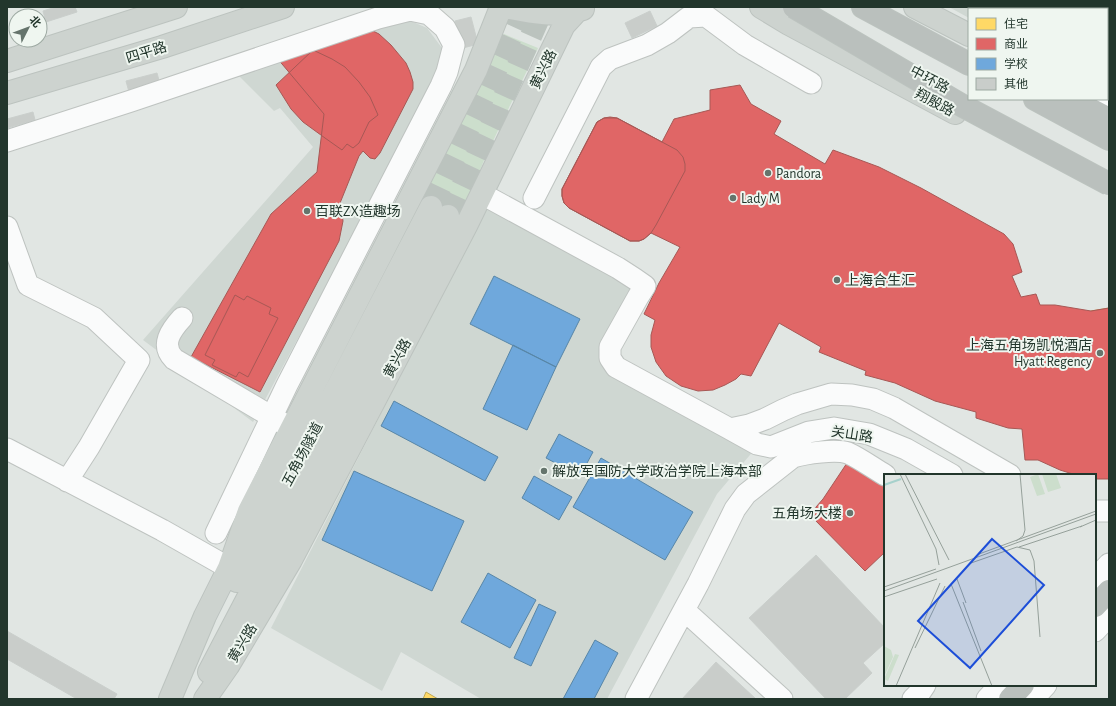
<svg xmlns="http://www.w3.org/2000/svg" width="1116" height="706" viewBox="0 0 1116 706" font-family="'Alegreya Sans','Noto Sans SC',sans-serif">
	<rect width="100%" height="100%" fill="#e1e6e3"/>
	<path fill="#cfd7d2" d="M 949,7 L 1036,7 L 1035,9 L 969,9 L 969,18 Z
		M 406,19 L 427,28 L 445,52 L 436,81 L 253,422 L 143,340 L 313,147 L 280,108 L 274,111 L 238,75 Z
		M 488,205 L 639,287 L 605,348 L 755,449 L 717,494 L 607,699 L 481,699 L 401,652 L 382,691 L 271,628 Z"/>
	<path fill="#ccdecc" d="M 504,34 L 538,48 C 511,104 483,158 461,216 L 421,195 Z"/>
	<path fill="#ffd966" stroke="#bda855" d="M 1109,308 L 1109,394 L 1103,392 L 1098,386 L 1084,319 L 1086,314 L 1091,311 Z
		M 426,692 L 438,699 L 423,699 Z"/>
	<path fill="#e06666" stroke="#a75855" d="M 371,30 L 379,34 L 391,45 L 406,63 L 410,72 L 413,82 L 413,89 L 380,153 L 375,159 L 370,158 L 363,151 L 359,156 L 338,208 L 342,214 L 343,221 L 339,241 L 260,392 L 191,357 L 271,214 L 317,172 L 324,114 L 277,58 Z
		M 313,50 L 332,59 L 345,67 L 359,82 L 370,97 L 378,115 L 369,122 L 359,143 L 353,148 L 347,144 L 342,150 L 325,138 L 303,122 L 291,109 L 276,85 Z
		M 740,85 L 751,104 L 781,121 L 774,134 L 825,164 L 833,150 L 879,167 L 921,188 L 1004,234 L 1013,244 L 1022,272 L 1012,276 L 1021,297 L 1036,294 L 1040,305 L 1055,305 L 1091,311 L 1109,308 L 1109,479 L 1095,479 L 1095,475 L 1076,475 L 1060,470 L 1038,460 L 1025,460 L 1022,429 L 1008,428 L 976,418 L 976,412 L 935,401 L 895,383 L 865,375 L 866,371 L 819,352 L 821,347 L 779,323 L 751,376 L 741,374 L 736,379 L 725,385 L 713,390 L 698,391 L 681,386 L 666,376 L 656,362 L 651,347 L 651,335 L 655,320 L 644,314 L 659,283 L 680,247 L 651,233 L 644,239 L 639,241 L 630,241 L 569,208 L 564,203 L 562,196 L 562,189 L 597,122 L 604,118 L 617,118 L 662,142 L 674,119 L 710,110 L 710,90 Z
		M 610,117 L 617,118 L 677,150 L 683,157 L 685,164 L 685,171 L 656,225 L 651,233 L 644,239 L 639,241 L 630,241 L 569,208 L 564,203 L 562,196 L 562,189 L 597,122 L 604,118 Z
		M 235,295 L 244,300 L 247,296 L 271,308 L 269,314 L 278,318 L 248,377 L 239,372 L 236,377 L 212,365 L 215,360 L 205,355 Z
		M 847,463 L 885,485 L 885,552 L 865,571 L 814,519 L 816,507 L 823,499 Z"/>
	<path fill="#6fa8dc" stroke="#5886a7" d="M 494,276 L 580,319 L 556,367 L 470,324 Z
		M 513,345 L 556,367 L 527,430 L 483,409 Z
		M 394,401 L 498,457 L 485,481 L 381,426 Z
		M 559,434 L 593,452 L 580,476 L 546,458 Z
		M 601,458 L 693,512 L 665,560 L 573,507 Z
		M 354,471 L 464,521 L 432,591 L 322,540 Z
		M 534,476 L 572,497 L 559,520 L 522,498 Z
		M 488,573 L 536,600 L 510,648 L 461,622 Z
		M 539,604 L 556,612 L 531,666 L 514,658 Z
		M 595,640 L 618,653 L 594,699 L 563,699 Z"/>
	<path fill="#c9cdca" stroke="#cacfcc" d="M 56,7 L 75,7 L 77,12 L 46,22 L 43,11 Z
		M 650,11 L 657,26 L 632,38 L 625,23 Z
		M 471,17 L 478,44 L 463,48 L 455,21 Z
		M 157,73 L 160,84 L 129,92 L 126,81 Z
		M 33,112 L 35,120 L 7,128 L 7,119 Z
		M 816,555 L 885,628 L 885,643 L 863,663 L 872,673 L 845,699 L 826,699 L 749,618 Z
		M 7,631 L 117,694 L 114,699 L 77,699 L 7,659 Z
		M 716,662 L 756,699 L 682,699 Z"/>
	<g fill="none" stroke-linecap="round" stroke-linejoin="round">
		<path stroke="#bbc3be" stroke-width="22" stroke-dasharray="22 11" stroke-linecap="butt" d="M 431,207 L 487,90 L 525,7
			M 448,216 L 496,115 L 544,7"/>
		<g stroke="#bec3c0" stroke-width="23">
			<path id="minor" d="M 1098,103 L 1109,98
				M 7,141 L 131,101 L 378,18 L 410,10 L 429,14 L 445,28 L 454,45 L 447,72 L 441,86 L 287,385 L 216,533
				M 482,194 L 618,268 L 635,279 L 645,286 L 638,297 L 610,347 L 610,358 L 616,367 L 730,429 L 749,425 L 765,419 L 783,410 L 797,404 L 831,394 L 852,395 L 873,399 L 894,408 L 1010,475
				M 534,198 L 601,67 L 610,59 L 647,45 L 668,33 L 689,17 L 706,16 L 745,45 L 811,83
				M 7,227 L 28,285 L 94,318 L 139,360 L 89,447 L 67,481
				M 182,318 C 171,330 160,345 174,359 L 284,424
				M 730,429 L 757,444 L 771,447 L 809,432 L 834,428 L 869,434 L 906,449 L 952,475
				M 7,449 L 162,530 L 229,568
				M 1095,511 L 1109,511
				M 1095,579 L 1109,564
				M 684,610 L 782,699
				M 1095,631 L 1109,616
				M 636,699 L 698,584 L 735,509 L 746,494 L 793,457 C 806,453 836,449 848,453 C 861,459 873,468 885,475
				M 913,699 L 921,691 L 925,685
				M 987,699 L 1000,685
				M 1033,699 L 1046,685"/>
		</g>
		<g stroke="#bcc3bf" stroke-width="24">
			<path id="major" d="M 505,7 C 530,12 559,18 583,9
				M 761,7 L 789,24 L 955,113
				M 915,7 L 969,35
				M 7,61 L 176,7
				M 7,93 L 162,47 L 283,7
				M 237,581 L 431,207
				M 209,672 L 448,216
				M 170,699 L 205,616 L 229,568 L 249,511 L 476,70 L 501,7
				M 205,699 L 228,666 L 291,560 L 466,226 L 564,25 L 576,12"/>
		</g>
		<g stroke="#bcc3bf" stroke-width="24">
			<path id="highway" d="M 863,7 L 969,64
				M 1035,99 L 1109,139
				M 1071,99 L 1109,119
				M 1095,606 L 1109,591
				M 1010,699 L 1023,685"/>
		</g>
		<use href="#minor" stroke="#fafbfb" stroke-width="21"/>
		<use href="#major" stroke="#cdd3cf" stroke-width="22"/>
		<use href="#highway" stroke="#bac0bd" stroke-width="22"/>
		<g stroke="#bcc3bf" stroke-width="24" stroke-linecap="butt">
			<path id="highway-bridge" d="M 794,7 L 963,106 L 1109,184"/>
		</g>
		<use href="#highway-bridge" stroke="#bac0bd" stroke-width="22"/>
	</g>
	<g fill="#65746c" stroke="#eff6f0" stroke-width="1.5">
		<circle cx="768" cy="173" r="4"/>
		<circle cx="733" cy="198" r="4"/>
		<circle cx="307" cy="211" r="4"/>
		<circle cx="837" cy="280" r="4"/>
		<circle cx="1100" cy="353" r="4"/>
		<circle cx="544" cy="471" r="4"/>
		<circle cx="850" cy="513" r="4"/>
	</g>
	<g text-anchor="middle" stroke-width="4" stroke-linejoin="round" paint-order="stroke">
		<g font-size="14" fill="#22362c" stroke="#eff6f0">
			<text transform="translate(146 52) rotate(-17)" y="5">四平路</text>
			<text transform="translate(543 69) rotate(-64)" y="5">黄兴路</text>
			<text transform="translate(930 79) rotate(28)" y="5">中环路</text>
			<text transform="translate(935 102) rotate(28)" y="5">翔殷路</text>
			<text transform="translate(397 358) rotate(-62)" y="5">黄兴路</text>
			<text transform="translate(852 434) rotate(9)" y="5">关山路</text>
			<text transform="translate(302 454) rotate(-62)" y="5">五角场隧道</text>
			<text transform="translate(242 643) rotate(-59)" y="5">黄兴路</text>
		</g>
		<g font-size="14" fill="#22362c" stroke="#eff6f0" text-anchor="start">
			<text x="776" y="178">Pandora</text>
			<text x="741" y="203">Lady M</text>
			<text x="315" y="216">百联ZX造趣场</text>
			<text x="845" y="285">上海合生汇</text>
			<text x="1092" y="350" text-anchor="end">上海五角场凯悦酒店<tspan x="1092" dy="16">Hyatt Regency</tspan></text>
			<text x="552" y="476">解放军国防大学政治学院上海本部</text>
			<text x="842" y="518" text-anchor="end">五角场大楼</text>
		</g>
	</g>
	<g transform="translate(884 474)">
		<rect width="212" height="212" fill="#e1e6e3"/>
		<path d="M 154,0 L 161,20 L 153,22 L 146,3 ZM 158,0 L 172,0 L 177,14 L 164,18 ZM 0,172 L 7,176 L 9,183 L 0,203 ZM 11,180 L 15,181 L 4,207 L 0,205 Z" fill="#ccdecc"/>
		<path fill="none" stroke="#a6d1cc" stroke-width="2" d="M 0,11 L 17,5"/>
		<path fill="none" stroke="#95a09a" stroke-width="1" d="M 16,0 L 52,75 L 55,91M 21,0 L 65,86M 196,53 L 212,46M 132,67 L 139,62 L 141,56 L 136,0M 135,73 L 198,52M 95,80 L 212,37M 87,89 L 133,73 L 146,76 L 150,87 L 156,163M 73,105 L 82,129M 67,110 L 108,212M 0,113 L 52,95M 0,117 L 212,40M 0,123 L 53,105M 79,128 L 97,177M 31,174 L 61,112M 12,212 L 56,109"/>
		<path fill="#1d4ed8" fill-opacity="0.15" stroke="#1d4ed8" stroke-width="2" d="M 108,65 L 160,111 L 86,194 L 34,147 Z"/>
		<rect width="212" height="212" fill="none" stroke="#22362c" stroke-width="2"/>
	</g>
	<rect width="1116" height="706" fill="none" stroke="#22362c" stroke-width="16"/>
	<rect x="968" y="8" width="140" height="92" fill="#eff6f0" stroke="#9da9a2"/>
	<rect x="976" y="18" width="20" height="12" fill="#ffd966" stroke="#9da9a2"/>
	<text x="1004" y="28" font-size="12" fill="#22362c">住宅</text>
	<rect x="976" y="38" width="20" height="12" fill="#e06666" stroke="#9da9a2"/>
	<text x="1004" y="48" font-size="12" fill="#22362c">商业</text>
	<rect x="976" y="58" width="20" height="12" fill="#6fa8dc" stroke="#9da9a2"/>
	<text x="1004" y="68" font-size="12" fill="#22362c">学校</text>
	<rect x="976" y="78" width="20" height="12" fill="#c9cdca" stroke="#9da9a2"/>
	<text x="1004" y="88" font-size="12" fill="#22362c">其他</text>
	<g transform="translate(28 28) rotate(48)"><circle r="19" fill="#eff6f0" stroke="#9da9a2"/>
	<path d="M0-3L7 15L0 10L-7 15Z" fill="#65746c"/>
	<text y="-6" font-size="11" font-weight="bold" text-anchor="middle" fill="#22362c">北</text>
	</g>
</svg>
